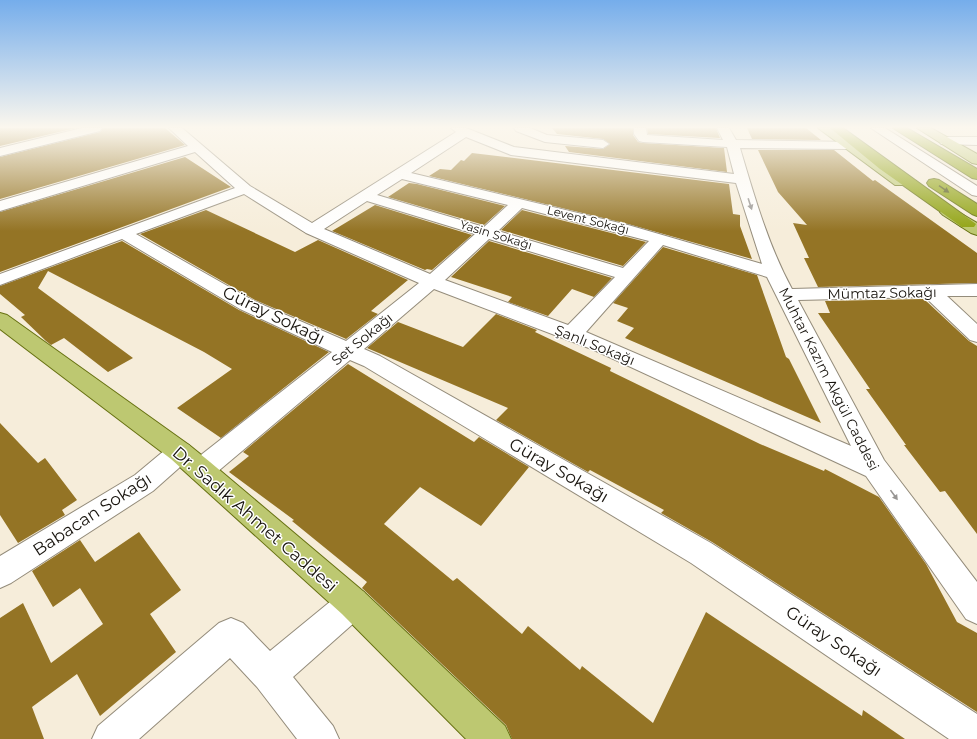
<svg xmlns="http://www.w3.org/2000/svg" width="977" height="739" viewBox="0 0 977 739" font-family="Montserrat,sans-serif">
	<rect width="100%" height="100%" fill="#f6edda"/>
	<path fill="#947425" d="M 0,128 L 76,128 L 0,146 Z
		M 103,128 L 165,128 L 185,145 L 0,199 L 0,157 L 100,132 Z
		M 552,128 L 633,128 L 633,135 L 638,142 L 643,143 L 724,148 L 727,172 L 569,152 L 565,146 L 603,149 L 610,144 L 603,139 L 557,134 Z
		M 647,128 L 716,128 L 720,138 L 648,134 Z
		M 747,128 L 806,128 L 821,140 L 752,139 Z
		M 758,150 L 834,150 L 873,181 L 875,180 L 977,253 L 977,283 L 818,287 L 804,258 L 809,258 L 793,223 L 807,225 L 778,192 Z
		M 472,153 L 729,184 L 733,214 L 740,215 L 740,226 L 752,259 L 628,224 L 429,176 L 440,169 L 451,170 L 461,160 L 464,161 Z
		M 185,157 L 231,187 L 0,272 L 0,212 Z
		M 409,183 L 417,184 L 505,206 L 484,225 L 388,197 Z
		M 375,205 L 472,235 L 432,270 L 427,269 L 425,270 L 332,231 Z
		M 206,210 L 295,252 L 318,240 L 408,280 L 371,311 L 378,314 L 346,339 L 344,338 L 255,300 L 140,234 Z
		M 522,210 L 646,242 L 623,266 L 501,230 Z
		M 122,241 L 239,310 L 329,352 L 221,438 L 177,408 L 232,369 L 204,352 L 48,271 L 38,288 L 133,358 L 108,372 L 64,338 L 51,345 L 46,341 L 21,317 L 25,315 L 0,294 L 0,286 Z
		M 489,241 L 612,278 L 594,297 L 572,289 L 548,316 L 508,302 L 512,297 L 451,277 Z
		M 663,247 L 757,275 L 786,357 L 789,359 L 821,423 L 625,338 L 634,328 L 617,321 L 628,308 L 613,303 Z
		M 924,299 L 969,341 L 977,346 L 977,534 L 945,491 L 940,492 L 904,445 L 906,445 L 866,389 L 870,389 L 818,313 L 830,313 L 825,301 Z
		M 496,314 L 537,330 L 535,332 L 611,368 L 610,371 L 760,444 L 824,471 L 825,469 L 879,497 L 926,564 L 957,622 L 977,633 L 977,712 L 712,542 L 661,513 L 664,510 L 590,470 L 588,472 L 496,420 L 508,408 L 367,348 L 398,322 L 463,347 Z
		M 348,364 L 474,442 L 479,437 L 529,467 L 481,526 L 420,487 L 384,524 L 453,581 L 457,578 L 522,634 L 528,626 L 580,670 L 582,666 L 653,723 L 706,612 L 862,716 L 863,710 L 905,739 L 512,739 L 506,725 L 362,588 L 367,582 L 292,521 L 294,520 L 229,472 L 249,456 L 243,452 Z
		M 0,423 L 38,463 L 45,458 L 77,500 L 62,510 L 65,515 L 18,543 L 0,515 Z
		M 139,532 L 181,590 L 150,614 L 176,652 L 100,716 L 77,674 L 32,707 L 44,739 L 0,739 L 0,618 L 23,603 L 51,663 L 103,624 L 80,588 L 53,607 L 32,571 L 80,540 L 95,562 Z"/>
	<g fill="none" stroke-linecap="round" stroke-linejoin="round">
		<g stroke="#948c7b" stroke-width="2">
			<path id="minor" d="M 82,128 L 102,128 L 100,131 L 0,156 L 0,148 Z
				M 169,128 L 182,128 L 250,186 L 312,223 L 456,132 L 451,128 L 466,128 L 514,147 L 734,174 L 727,147 L 643,142 L 639,141 L 634,134 L 634,128 L 646,128 L 647,135 L 723,140 L 717,128 L 729,128 L 736,140 L 851,142 L 853,145 L 851,148 L 847,149 L 740,148 C 754,195 768,245 792,289 L 977,284 L 977,296 L 947,296 L 977,324 L 977,342 L 970,340 L 925,297 L 798,300 L 884,460 L 977,582 L 977,624 L 966,619 L 866,476 L 594,350 L 434,289 L 364,349 L 380,356 L 711,543 L 977,714 L 977,739 L 949,739 L 691,563 L 364,366 L 350,360 L 210,478 L 201,481 L 192,478 L 188,470 L 192,462 L 332,352 L 240,309 L 122,239 L 0,285 L 0,274 L 235,188 L 195,152 L 0,211 L 0,201 L 188,146 ZM 466,137 L 511,155 L 736,183 L 762,264 L 628,225 L 411,173 ZM 402,179 L 508,205 L 484,227 L 377,195 ZM 244,194 L 306,233 L 419,283 L 346,341 L 254,301 L 136,234 ZM 367,201 L 475,234 L 430,274 L 324,229 ZM 522,208 L 649,241 L 623,268 L 498,231 ZM 489,239 L 615,277 L 568,325 L 445,280 ZM 663,245 L 767,277 L 851,446 L 586,332 Z
				M 514,128 L 530,128 L 547,135 L 603,140 L 609,144 L 603,148 L 545,142 L 516,131 Z
				M 871,128 L 885,128 L 977,186 L 977,196 L 972,195 Z
				M 945,137 L 977,137 L 977,145 L 941,144 L 939,141 Z
				M 180,442 L 189,445 L 193,452 L 189,459 L 153,491 L 11,583 L 0,588 L 0,556 L 135,475 L 171,445 Z
				M 353,587 L 364,592 L 369,603 L 364,614 L 293,677 L 333,726 L 339,739 L 297,739 L 257,687 L 230,658 L 139,739 L 92,739 L 98,726 L 219,623 L 231,618 L 243,623 L 270,651 L 342,592 Z"/>
		</g>
		<g stroke="#677111" stroke-width="2">
			<path id="major" d="M 818,128 L 832,128 L 907,182 L 905,185 L 895,185 Z
				M 917,128 L 931,128 L 977,154 L 977,164 L 972,163 Z
				M 948,207 L 953,209 L 977,223 L 977,235 L 971,233 L 943,215 L 940,212 L 943,209 Z
				M 0,313 L 7,315 L 189,445 L 210,462 L 364,592 L 505,726 L 511,739 L 466,739 L 342,614 L 171,459 L 0,329 Z"/>
		</g>
		<g stroke="#677111" stroke-width="2">
			<path id="highway" d="M 830,128 L 843,128 L 976,224 L 974,227 L 962,227 L 880,169 Z
				M 893,128 L 907,128 L 977,169 L 977,179 L 972,178 Z
				M 934,179 L 939,180 L 977,204 L 977,216 L 972,214 L 929,186 L 927,183 L 929,180 Z"/>
		</g>
		<use href="#minor" fill="#fff" fill-rule="evenodd"/>
		<use href="#major" fill="#bdc871" fill-rule="evenodd"/>
		<use href="#highway" fill="#91a313" fill-rule="evenodd"/>
	</g>
	<defs><path id="oneway-solid" d="M-6-.8H1V-3.2L6.5 0L1 3.2V.8H-6Z"/></defs>
	<use fill="#4e5410" href="#oneway-solid" transform="translate(944 189) rotate(34)"/>
	<g fill="#979593">
		<use href="#oneway-solid" transform="translate(750 204) rotate(72)"/>
		<use href="#oneway-solid" transform="translate(894 495) rotate(54)"/>
	</g>
	<linearGradient id="sky" x2="0" y2="1"><stop stop-color="#75adeb"/><stop offset="0.55" stop-color="#fbf7ee"/><stop offset="1" stop-color="#fbf7ee" stop-opacity="0"/></linearGradient>
	<rect width="977" height="231" fill="url(#sky)"/>
	<g text-anchor="middle" stroke-width="3" stroke-linejoin="round" paint-order="stroke">
		<g font-size="12" fill="#18140e" stroke="#fff">
			<text transform="translate(588 220) rotate(14)" y="4">Levent Sokağı</text>
			<text transform="translate(496 235) rotate(17)" y="4">Yasin Sokağı</text>
		</g>
		<g font-size="14" fill="#18140e" stroke="#fff">
			<text transform="translate(882 293) rotate(-1)" y="5">Mümtaz Sokağı</text>
			<text transform="translate(362 339) rotate(-39)" y="5">Set Sokağı</text>
			<text transform="translate(595 345) rotate(22)" y="5">Şanlı Sokağı</text>
			<text transform="translate(829 379) rotate(63)" y="5">Muhtar Kazım Akgül Caddesi</text>
		</g>
		<g font-size="17" fill="#18140e" stroke="#fff">
			<text transform="translate(274 315) rotate(26)" y="6">Güray Sokağı</text>
			<text transform="translate(559 470) rotate(30)" y="6">Güray Sokağı</text>
			<text transform="translate(92 514) rotate(-33)" y="6">Babacan Sokağı</text>
			<text transform="translate(255 519) rotate(41)" y="6">Dr. Sadık Ahmet Caddesi</text>
			<text transform="translate(834 641) rotate(34)" y="6">Güray Sokağı</text>
		</g>
	</g>
</svg>
